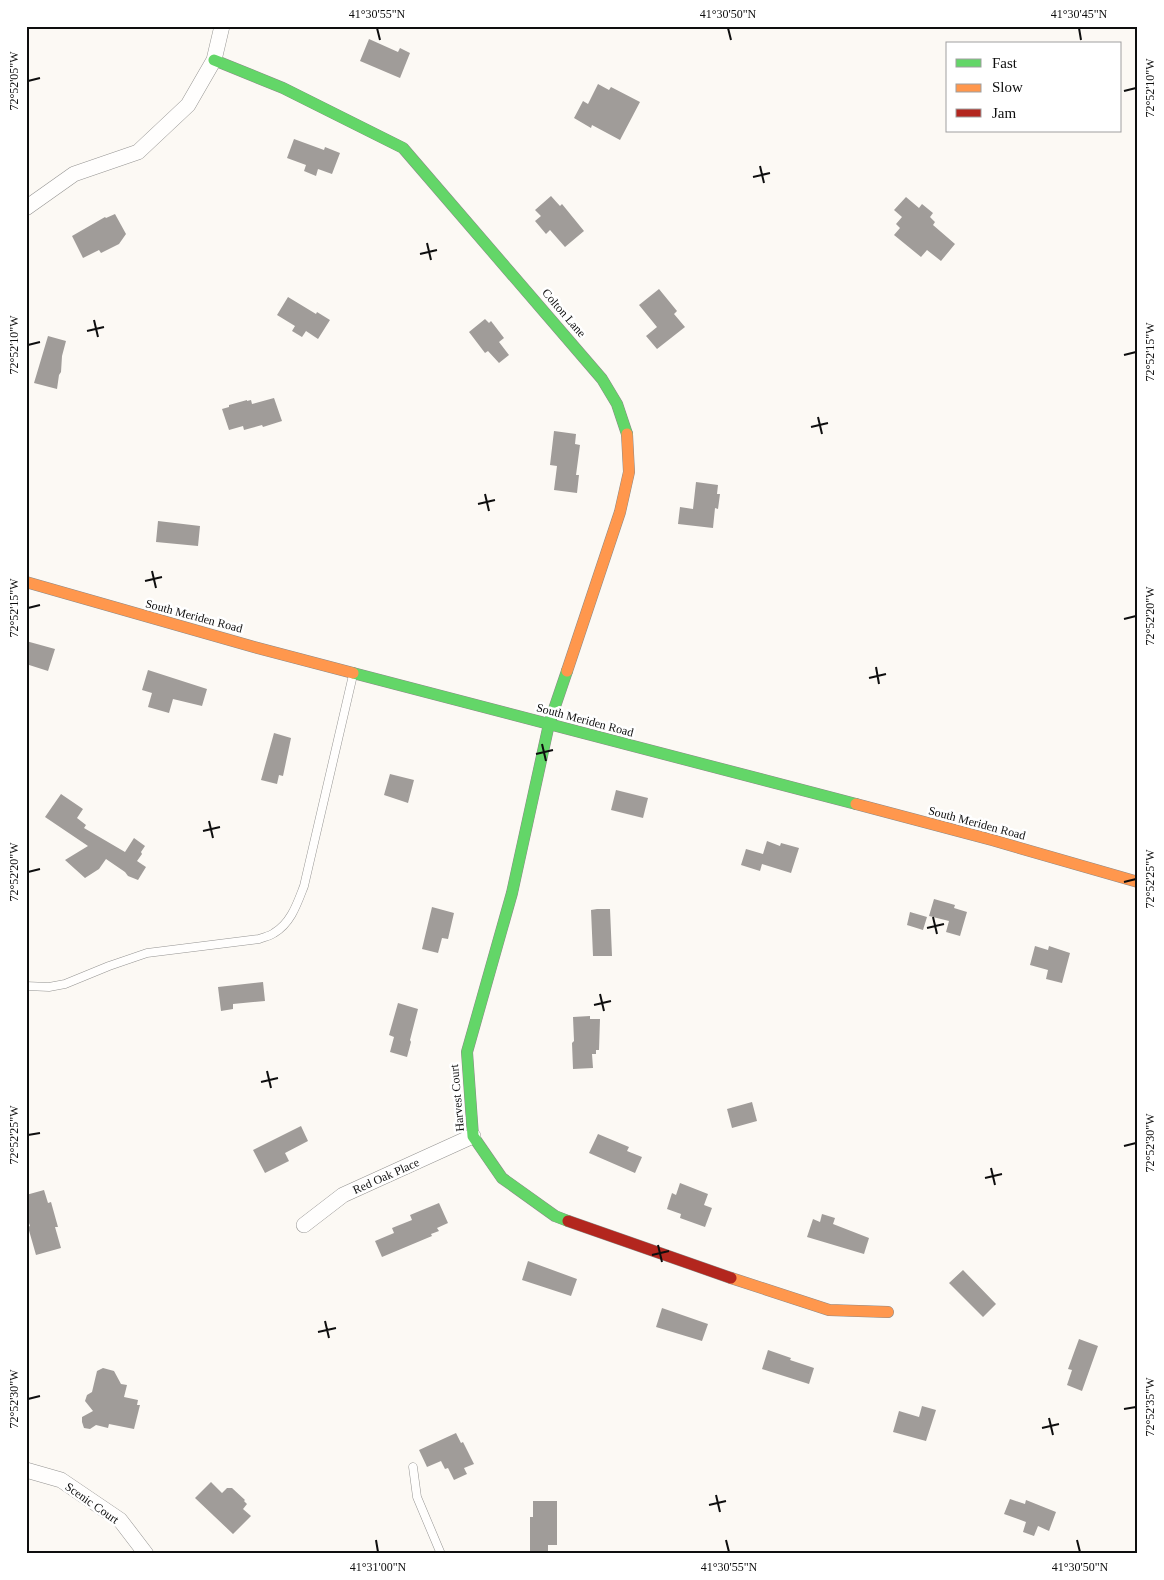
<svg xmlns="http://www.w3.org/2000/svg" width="1164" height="1580" viewBox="0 0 1164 1580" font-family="Georgia,serif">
	<rect width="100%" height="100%" fill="#fcf9f4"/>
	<path fill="#a09c99" d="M 369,39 L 398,52 L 400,48 L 410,53 L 400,78 L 360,61 Z
		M 598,84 L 609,90 L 611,87 L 640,102 L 620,140 L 592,125 L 591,128 L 574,118 L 583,101 L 588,104 Z
		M 294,139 L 324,150 L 325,147 L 340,153 L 332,174 L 318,169 L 316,176 L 304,171 L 306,165 L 287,158 Z
		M 551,196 L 560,206 L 562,204 L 584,231 L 565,247 L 550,230 L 546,234 L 535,221 L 541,216 L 535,210 Z
		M 906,197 L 919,208 L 922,204 L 933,213 L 930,217 L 935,222 L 933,225 L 955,244 L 941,261 L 927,250 L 921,257 L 894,235 L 900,228 L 896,224 L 902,217 L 894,210 Z
		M 115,214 L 126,234 L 119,244 L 101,253 L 99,250 L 83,258 L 72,236 L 105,217 L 106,218 Z
		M 659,289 L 677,311 L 674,314 L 685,327 L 657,349 L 646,336 L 657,327 L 639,305 Z
		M 288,297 L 316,314 L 317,312 L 330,320 L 318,339 L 306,331 L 302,337 L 292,331 L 295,326 L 277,315 Z
		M 485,319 L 489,323 L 491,321 L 504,338 L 499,342 L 509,355 L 499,363 L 488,351 L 485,353 L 469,332 Z
		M 48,336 L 66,341 L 62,356 L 61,372 L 59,375 L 57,389 L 34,383 Z
		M 274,398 L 282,421 L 263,427 L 262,425 L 244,430 L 243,426 L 229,430 L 222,409 L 229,407 L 229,405 L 247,400 L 247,401 L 251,400 L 252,404 Z
		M 554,431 L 576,434 L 575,444 L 580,445 L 576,475 L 579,475 L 577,493 L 554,490 L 557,466 L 550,465 Z
		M 696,482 L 718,485 L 717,494 L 720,494 L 718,509 L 715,508 L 713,528 L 678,524 L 680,507 L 693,509 Z
		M 158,521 L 200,526 L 198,546 L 156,542 Z
		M 26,641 L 55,649 L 48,671 L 26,664 Z
		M 148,670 L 207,689 L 202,706 L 173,699 L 169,713 L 148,707 L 152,693 L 142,690 Z
		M 274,733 L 291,738 L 283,776 L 279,775 L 277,784 L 261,780 Z
		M 390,774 L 414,780 L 408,803 L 384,795 Z
		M 616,790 L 648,798 L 643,818 L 611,810 Z
		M 61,794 L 83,809 L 77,818 L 86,825 L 84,828 L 125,852 L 134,838 L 145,846 L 141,852 L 142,854 L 137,861 L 146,867 L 138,880 L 128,876 L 125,872 L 106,859 L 99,869 L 85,878 L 65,860 L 88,846 L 45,817 Z
		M 767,841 L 780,846 L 781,843 L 799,848 L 791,873 L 762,864 L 760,871 L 741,865 L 746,849 L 763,854 Z
		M 934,899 L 955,905 L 954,908 L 967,912 L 960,936 L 946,932 L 949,921 L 929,916 Z
		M 432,907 L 454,913 L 448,939 L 442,938 L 438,953 L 422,949 Z
		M 597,909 L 610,909 L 612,956 L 593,956 L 591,910 Z
		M 910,912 L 927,917 L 923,930 L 907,925 Z
		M 1035,946 L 1048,950 L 1049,946 L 1070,953 L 1062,983 L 1046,979 L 1048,970 L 1030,965 Z
		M 263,982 L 265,1001 L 233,1004 L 233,1009 L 221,1011 L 218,987 Z
		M 398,1003 L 418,1009 L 410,1040 L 411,1042 L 407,1057 L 390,1052 L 394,1037 L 389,1035 Z
		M 590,1016 L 590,1019 L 600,1019 L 599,1050 L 596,1050 L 596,1054 L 592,1054 L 593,1068 L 573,1069 L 572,1043 L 574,1041 L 573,1017 Z
		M 752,1102 L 757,1121 L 732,1128 L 727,1109 Z
		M 301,1126 L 308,1141 L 285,1153 L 289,1161 L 265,1173 L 253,1150 Z
		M 598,1134 L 629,1147 L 627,1151 L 642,1157 L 635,1173 L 589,1153 Z
		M 680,1183 L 708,1194 L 704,1205 L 712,1208 L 705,1227 L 680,1218 L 681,1214 L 667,1209 L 672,1193 L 676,1195 Z
		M 44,1190 L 48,1203 L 51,1202 L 58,1227 L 55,1227 L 61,1248 L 36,1255 L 28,1227 L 30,1226 L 26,1214 L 26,1195 Z
		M 439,1203 L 448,1223 L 437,1228 L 439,1231 L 431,1234 L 432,1236 L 382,1257 L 375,1241 L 394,1233 L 392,1228 L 412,1220 L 410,1215 Z
		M 822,1214 L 835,1218 L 833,1224 L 869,1238 L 864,1254 L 807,1237 L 813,1219 L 820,1222 Z
		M 528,1261 L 577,1279 L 571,1296 L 522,1280 Z
		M 963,1270 L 996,1304 L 983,1317 L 949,1283 Z
		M 662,1308 L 708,1324 L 702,1341 L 656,1327 Z
		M 1079,1339 L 1098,1346 L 1082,1391 L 1067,1385 L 1072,1370 L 1068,1369 Z
		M 768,1350 L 791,1358 L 790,1360 L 814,1368 L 809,1384 L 762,1369 Z
		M 103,1368 L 114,1371 L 121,1384 L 127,1385 L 124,1397 L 138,1400 L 137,1405 L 140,1405 L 134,1429 L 109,1424 L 108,1428 L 96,1425 L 90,1429 L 84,1428 L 82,1422 L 82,1417 L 93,1411 L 85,1401 L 87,1395 L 92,1392 L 97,1371 Z
		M 922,1406 L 936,1410 L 926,1441 L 893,1432 L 899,1411 L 919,1417 Z
		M 456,1433 L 461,1443 L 463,1442 L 474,1464 L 464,1468 L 467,1474 L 454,1480 L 448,1468 L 445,1469 L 441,1461 L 427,1467 L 419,1450 Z
		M 211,1482 L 222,1493 L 227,1488 L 232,1488 L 245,1500 L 244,1501 L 247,1504 L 243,1509 L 251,1516 L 233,1534 L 195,1498 Z
		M 1010,1499 L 1025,1504 L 1026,1500 L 1056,1512 L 1049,1531 L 1038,1526 L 1034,1536 L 1023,1532 L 1026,1522 L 1004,1514 Z
		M 533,1501 L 557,1501 L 557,1545 L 548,1545 L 548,1554 L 530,1554 L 530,1517 L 533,1517 Z"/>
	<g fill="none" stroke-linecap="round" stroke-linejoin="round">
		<g stroke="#959492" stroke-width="9">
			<path id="lane" d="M 26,986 L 49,987 L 65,984 L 109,966 L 147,953 L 259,939 C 264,937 270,936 274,933 C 291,923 297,904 304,886 L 353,675
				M 413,1467 L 417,1497 L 441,1554"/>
		</g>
		<g stroke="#959492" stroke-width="16">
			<path id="street" d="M 26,208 L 74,174 L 138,152 L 188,105 L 214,60 L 222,26
				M 304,1225 L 343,1195 L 473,1136
				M 26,1470 L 61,1480 L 120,1520 L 146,1554"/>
		</g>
		<g stroke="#8c8a88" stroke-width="12">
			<path id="fast" d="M 214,60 L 283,88 L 403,148 L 602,379 L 617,404 L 627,434
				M 567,671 L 549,724 L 512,893 L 467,1052 L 473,1136 L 502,1178 L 555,1216 L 568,1221
				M 353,673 L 856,804"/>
		</g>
		<g stroke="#8c8a88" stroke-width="12">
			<path id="slow" d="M 26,582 L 254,647 L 353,673
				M 567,671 L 620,512 L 629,472 L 627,434
				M 856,804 L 992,840 L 1138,882
				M 731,1278 L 829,1310 L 888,1312"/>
		</g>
		<g stroke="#8c8a88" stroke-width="12">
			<path id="jam" d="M 568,1221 L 731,1278"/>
		</g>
		<use href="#lane" stroke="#fffefd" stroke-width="8"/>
		<use href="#street" stroke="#fffefd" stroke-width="15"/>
		<use href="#fast" stroke="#63d668" stroke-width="11"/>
		<use href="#slow" stroke="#ff974d" stroke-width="11"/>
		<use href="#jam" stroke="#b3261e" stroke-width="11"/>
	</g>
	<path fill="none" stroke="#0e0e0e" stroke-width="2" d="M 377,28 L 380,40M 728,28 L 731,40M 1079,28 L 1081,40M 28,81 L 40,78M 1124,91 L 1136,88M 760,166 L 764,183M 753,177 L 770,173M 427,243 L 431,260M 420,254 L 437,250M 94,320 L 98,337M 87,331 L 104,327M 28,345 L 40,342M 1124,355 L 1136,352M 818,417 L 822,434M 811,427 L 828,423M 485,494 L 489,511M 478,504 L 495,500M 152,571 L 156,588M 145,581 L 162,577M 28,608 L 40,605M 1124,619 L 1136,616M 876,667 L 879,684M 869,678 L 886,674M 542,744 L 546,761M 536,754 L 553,750M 209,821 L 213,838M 203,831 L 220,827M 28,872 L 40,869M 1124,882 L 1136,879M 933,917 L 937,934M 927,928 L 944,924M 600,994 L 604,1011M 594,1005 L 611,1001M 267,1071 L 271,1088M 261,1082 L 278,1078M 28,1135 L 40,1133M 1124,1146 L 1136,1143M 991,1168 L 995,1185M 985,1178 L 1002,1174M 658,1245 L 662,1262M 652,1255 L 669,1251M 325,1321 L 329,1338M 318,1332 L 336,1328M 28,1399 L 40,1396M 1124,1409 L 1136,1407M 1049,1418 L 1053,1435M 1042,1428 L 1059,1424M 716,1495 L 720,1512M 709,1505 L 726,1501M 376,1540 L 378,1552M 726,1540 L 729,1552M 1077,1540 L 1080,1552"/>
	<g text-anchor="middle" stroke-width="5" stroke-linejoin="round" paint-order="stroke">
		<g font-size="12" fill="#0e0e0e" stroke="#fff">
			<text transform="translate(564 313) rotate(49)" y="4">Colton Lane</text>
			<text transform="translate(194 616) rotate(15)" y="4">South Meriden Road</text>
			<text transform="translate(585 720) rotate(15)" y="4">South Meriden Road</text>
			<text transform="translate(977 823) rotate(15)" y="4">South Meriden Road</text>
			<text transform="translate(457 1098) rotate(-95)" y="4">Harvest Court</text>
			<text transform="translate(386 1176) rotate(-24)" y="4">Red Oak Place</text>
			<text transform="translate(92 1503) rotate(35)" y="4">Scenic Court</text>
		</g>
	</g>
	<rect width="1164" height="1580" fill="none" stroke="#ffffff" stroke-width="55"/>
	<rect x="946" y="42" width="175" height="90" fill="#ffffff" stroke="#9f9f9f"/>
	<rect x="956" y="59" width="25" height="8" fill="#63d668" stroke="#9f9f9f"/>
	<text x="992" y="68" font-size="15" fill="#0e0e0e">Fast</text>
	<rect x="956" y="84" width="25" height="8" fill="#ff974d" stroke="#9f9f9f"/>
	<text x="992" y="92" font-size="15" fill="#0e0e0e">Slow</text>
	<rect x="956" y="109" width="25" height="8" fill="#b3261e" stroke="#9f9f9f"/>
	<text x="992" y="118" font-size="15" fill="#0e0e0e">Jam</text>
	<rect x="28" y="28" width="1108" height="1524" fill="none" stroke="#0e0e0e" stroke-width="2"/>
	<g font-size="12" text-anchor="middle" fill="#0e0e0e">
		<text x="377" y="18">41°30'55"N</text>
		<text x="728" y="18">41°30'50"N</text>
		<text x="1079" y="18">41°30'45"N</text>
		<text transform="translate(14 81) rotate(-90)" y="4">72°52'05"W</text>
		<text transform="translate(1150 88) rotate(-90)" y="4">72°52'10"W</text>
		<text transform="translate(14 345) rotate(-90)" y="4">72°52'10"W</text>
		<text transform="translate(1150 352) rotate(-90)" y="4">72°52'15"W</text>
		<text transform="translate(14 608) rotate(-90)" y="4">72°52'15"W</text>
		<text transform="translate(1150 616) rotate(-90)" y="4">72°52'20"W</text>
		<text transform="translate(14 872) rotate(-90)" y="4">72°52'20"W</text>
		<text transform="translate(1150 879) rotate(-90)" y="4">72°52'25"W</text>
		<text transform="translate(14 1135) rotate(-90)" y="4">72°52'25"W</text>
		<text transform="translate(1150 1143) rotate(-90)" y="4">72°52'30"W</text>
		<text transform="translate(14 1399) rotate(-90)" y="4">72°52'30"W</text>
		<text transform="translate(1150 1407) rotate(-90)" y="4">72°52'35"W</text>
		<text x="378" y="1571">41°31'00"N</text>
		<text x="729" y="1571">41°30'55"N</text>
		<text x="1080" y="1571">41°30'50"N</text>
	</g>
</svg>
